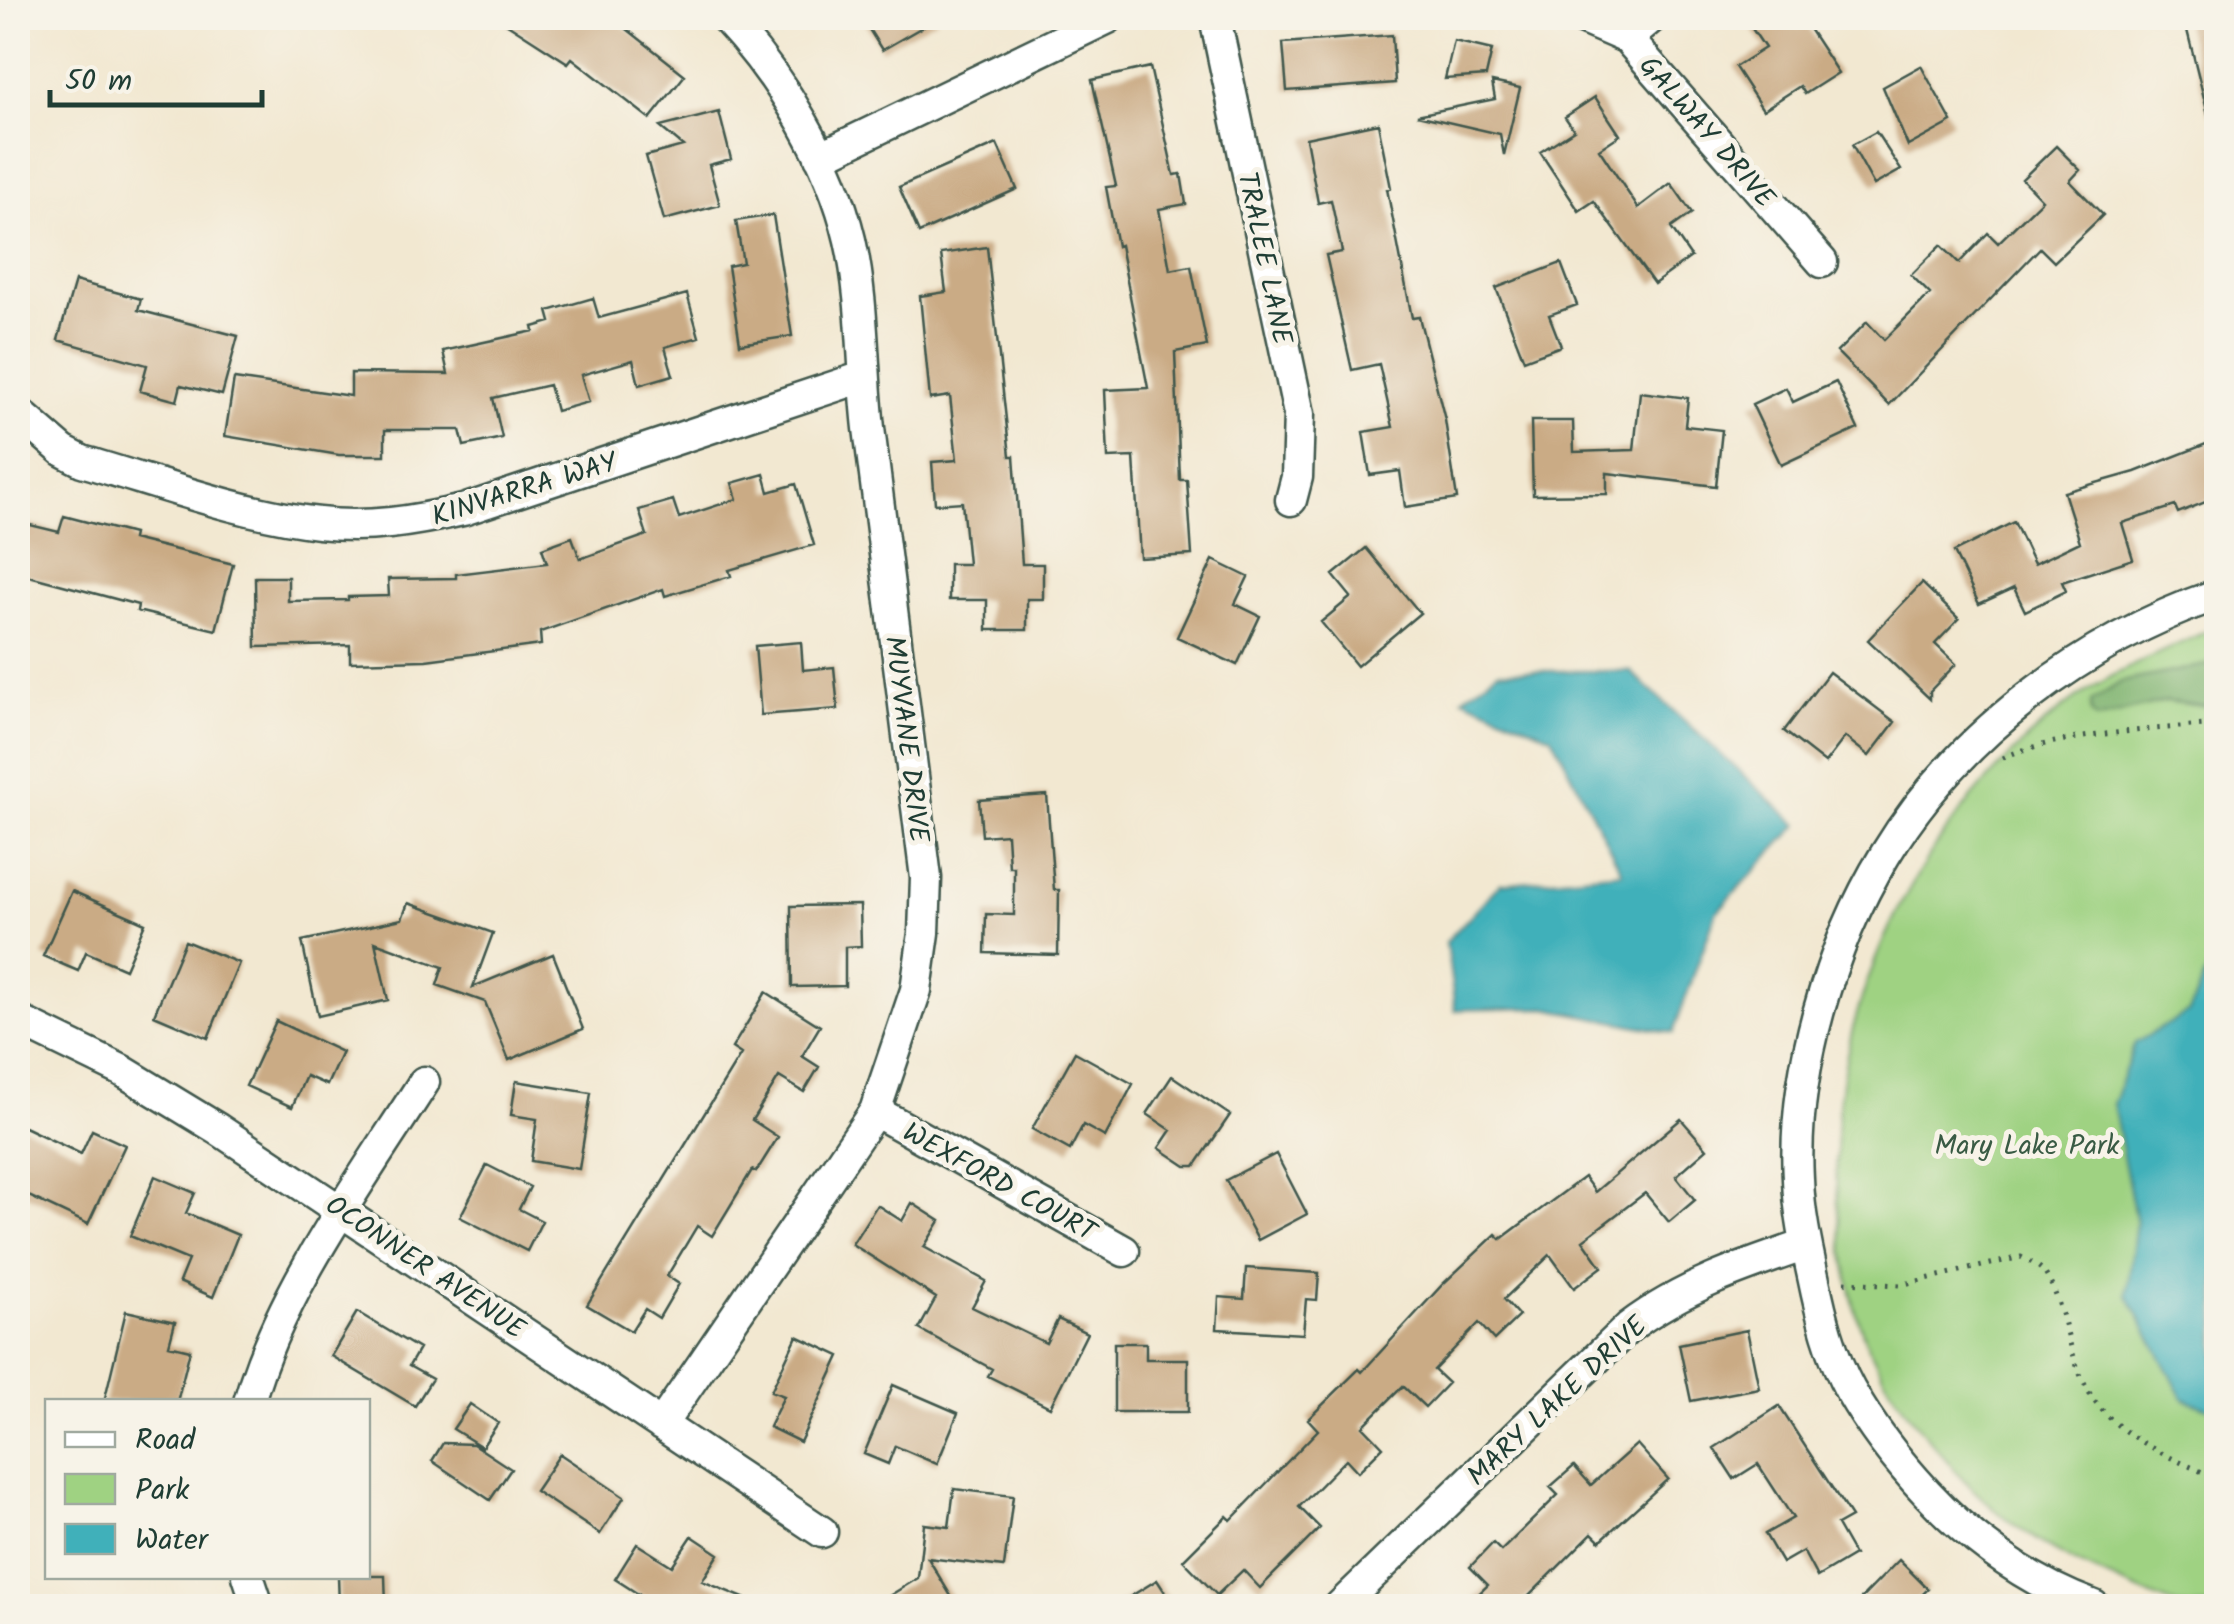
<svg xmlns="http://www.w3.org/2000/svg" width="2234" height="1624" viewBox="0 0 2234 1624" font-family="Kalam,sans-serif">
	<rect width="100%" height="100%" fill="#f7f3e8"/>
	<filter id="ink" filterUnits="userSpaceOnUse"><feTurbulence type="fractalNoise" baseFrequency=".01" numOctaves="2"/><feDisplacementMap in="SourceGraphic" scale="20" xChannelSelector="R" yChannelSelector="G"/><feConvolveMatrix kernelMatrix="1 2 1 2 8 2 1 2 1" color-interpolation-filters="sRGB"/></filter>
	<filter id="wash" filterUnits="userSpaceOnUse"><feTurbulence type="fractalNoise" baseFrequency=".0048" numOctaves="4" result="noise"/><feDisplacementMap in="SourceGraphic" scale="40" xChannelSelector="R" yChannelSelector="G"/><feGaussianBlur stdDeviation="2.25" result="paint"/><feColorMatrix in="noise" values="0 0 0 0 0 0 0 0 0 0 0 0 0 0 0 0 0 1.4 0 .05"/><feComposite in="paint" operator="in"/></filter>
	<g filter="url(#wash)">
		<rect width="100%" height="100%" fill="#f2e8d1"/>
		<path fill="#9fd282" stroke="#5f885b" stroke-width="2.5" d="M 2216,627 L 2216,1606 C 2205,1606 2190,1609 2179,1606 C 2165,1603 2150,1595 2137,1590 C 2068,1562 2005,1528 1956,1471 C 1927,1437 1896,1402 1876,1362 C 1856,1326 1849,1287 1843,1247 C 1811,1045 1895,855 2046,722 C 2095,678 2157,654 2216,627 Z"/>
		<path fill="#7fb470" stroke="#4f7852" stroke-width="2.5" d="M 2216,663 L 2216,708 L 2166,701 L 2097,719 L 2091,713 L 2091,702 L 2121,682 Z"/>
		<path fill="#40b0ba" stroke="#307677" stroke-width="2.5" d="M 1498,671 L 1630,671 L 1798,825 L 1716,913 L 1673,1033 L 1546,1008 L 1455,1010 L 1446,942 L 1500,884 L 1622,872 L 1552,736 L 1463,698 Z
			M 2216,951 L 2216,1411 L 2184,1399 L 2127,1294 L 2136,1222 L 2113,1104 L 2135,1043 L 2189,1012 Z"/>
		<g id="blocks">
			<path fill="#caab85" d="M 498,18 L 613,18 L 685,75 L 650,119 L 572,58 L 568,63 Z
				M 862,18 L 938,18 L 882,50 Z
				M 1745,18 L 1802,18 L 1838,73 L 1805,94 L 1800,86 L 1763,110 L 1735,67 L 1765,48 Z
				M 2184,18 L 2216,18 L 2216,113 L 2208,114 Z
				M 1392,35 L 1395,83 L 1287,91 L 1283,43 Z
				M 1454,41 L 1492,50 L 1486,76 L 1445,79 Z
				M 1921,66 L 1952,122 L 1908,146 L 1883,87 Z
				M 1150,67 L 1174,175 L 1181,174 L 1186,204 L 1159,209 L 1170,270 L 1191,266 L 1207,346 L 1175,352 L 1180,480 L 1187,480 L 1192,555 L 1140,558 L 1134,457 L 1108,458 L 1105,390 L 1148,388 L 1120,245 L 1117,246 L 1106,187 L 1116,186 L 1092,80 Z
				M 1492,82 L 1520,88 L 1504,155 L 1500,134 L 1417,115 L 1495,99 Z
				M 1595,97 L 1620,135 L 1599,149 L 1638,208 L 1671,183 L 1692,213 L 1671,228 L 1691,257 L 1654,284 L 1594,201 L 1579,211 L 1540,152 L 1574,130 L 1565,117 Z
				M 719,112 L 731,159 L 709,165 L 720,205 L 664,220 L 646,156 L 683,146 L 660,127 Z
				M 1378,123 L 1391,188 L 1387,189 L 1412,318 L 1419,317 L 1445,420 L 1457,499 L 1405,507 L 1400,471 L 1370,475 L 1363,432 L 1393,427 L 1379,364 L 1352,370 L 1326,255 L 1342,252 L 1331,200 L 1318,203 L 1306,138 Z
				M 1876,132 L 1901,170 L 1874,185 L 1852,145 Z
				M 997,144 L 1017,189 L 919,233 L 899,187 Z
				M 2056,146 L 2080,170 L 2070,181 L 2103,215 L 2054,262 L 2040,248 L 1889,405 L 1837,352 L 1867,322 L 1884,340 L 1930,294 L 1911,275 L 1941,245 L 1959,263 L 1988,233 L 1998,243 L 2042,200 L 2022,179 Z
				M 773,215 L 792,336 L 740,344 L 728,266 L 743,263 L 736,221 Z
				M 987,247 L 1010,456 L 1014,456 L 1022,564 L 1043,564 L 1043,599 L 1027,599 L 1027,630 L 987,630 L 987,600 L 949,600 L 949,564 L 968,564 L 962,502 L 935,504 L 932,462 L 957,460 L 950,396 L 930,399 L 920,296 L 946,292 L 941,254 Z
				M 1561,263 L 1577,305 L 1549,315 L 1561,346 L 1524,360 L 1496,288 Z
				M 75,281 L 141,299 L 138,310 L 238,336 L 222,395 L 181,385 L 177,401 L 140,391 L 147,365 L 58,340 Z
				M 687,294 L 699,337 L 665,347 L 673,375 L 639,385 L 633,360 L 581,375 L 589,402 L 556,411 L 549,385 L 493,398 L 502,438 L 464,446 L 460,430 L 385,430 L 385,455 L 339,455 L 225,436 L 234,379 L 351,396 L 351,373 L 448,374 L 443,351 L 534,331 L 533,327 L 551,322 L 548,311 L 593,298 L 599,318 Z
				M 1836,382 L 1858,429 L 1781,465 L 1752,404 L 1786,388 L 1793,402 Z
				M 1640,392 L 1688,398 L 1685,426 L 1722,430 L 1716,486 L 1607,473 L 1607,494 L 1533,495 L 1531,421 L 1573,421 L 1574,452 L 1634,450 Z
				M 2216,440 L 2216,498 L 2178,513 L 2175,506 L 2122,523 L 2133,559 L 2062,582 L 2066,591 L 2025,611 L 2014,588 L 1979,604 L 1954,552 L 2014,522 L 2034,564 L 2080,542 L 2064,492 L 2135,472 Z
				M 764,474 L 769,492 L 796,484 L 814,545 L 729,570 L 731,576 L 665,596 L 663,589 L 540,632 L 541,645 L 426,660 L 350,662 L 350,645 L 256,647 L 255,577 L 288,577 L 288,601 L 348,600 L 348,597 L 389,596 L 388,579 L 456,578 L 456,574 L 547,563 L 542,548 L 572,537 L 580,559 L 647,535 L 639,510 L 673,500 L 679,518 L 737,499 L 732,483 Z
				M 64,516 L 133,534 L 132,539 L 233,564 L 216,630 L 137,611 L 138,605 L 18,573 L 18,522 L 59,532 Z
				M 1366,548 L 1420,613 L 1357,666 L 1321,622 L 1351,597 L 1333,575 Z
				M 1213,560 L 1248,577 L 1235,604 L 1260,616 L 1237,665 L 1177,637 Z
				M 1922,583 L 1959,619 L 1935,644 L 1956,664 L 1930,691 L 1930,699 L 1868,640 Z
				M 801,642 L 803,670 L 834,667 L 838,709 L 761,715 L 755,646 Z
				M 1829,672 L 1895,722 L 1869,756 L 1845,737 L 1825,763 L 1784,731 Z
				M 1047,795 L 1054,890 L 1059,890 L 1058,955 L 985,953 L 986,914 L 1014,915 L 1014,867 L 1009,867 L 1007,834 L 982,836 L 979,800 Z
				M 72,891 L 145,923 L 125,969 L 86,952 L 78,971 L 43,956 Z
				M 408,903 L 493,933 L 473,987 L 553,954 L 583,1029 L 509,1060 L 485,1002 L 437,985 L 443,967 L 375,942 L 388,1000 L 318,1016 L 302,941 L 402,919 Z
				M 860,905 L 861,946 L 845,947 L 845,986 L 792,987 L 791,906 Z
				M 185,941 L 239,963 L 208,1038 L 154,1015 Z
				M 766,992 L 820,1026 L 802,1056 L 819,1067 L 804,1092 L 779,1077 L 752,1120 L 778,1137 L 756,1172 L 752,1170 L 712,1236 L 697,1226 L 667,1276 L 679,1284 L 659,1318 L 645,1309 L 631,1331 L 587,1305 L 741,1054 L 732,1048 Z
				M 276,1021 L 342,1052 L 327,1085 L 306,1076 L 292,1107 L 246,1086 Z
				M 1075,1052 L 1133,1084 L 1105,1137 L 1083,1125 L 1070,1150 L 1032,1129 Z
				M 1172,1076 L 1230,1115 L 1195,1166 L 1186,1166 L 1159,1148 L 1171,1130 L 1147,1114 Z
				M 516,1081 L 591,1093 L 579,1169 L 531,1161 L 537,1119 L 511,1115 Z
				M 1681,1119 L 1707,1149 L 1676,1176 L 1695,1200 L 1669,1222 L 1645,1193 L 1583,1240 L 1602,1267 L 1574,1288 L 1550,1255 L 1504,1299 L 1519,1316 L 1494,1340 L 1479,1323 L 1434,1370 L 1448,1383 L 1425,1407 L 1403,1386 L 1363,1426 L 1383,1447 L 1358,1472 L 1346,1459 L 1299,1507 L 1320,1528 L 1260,1588 L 1243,1570 L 1217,1595 L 1183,1560 L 1227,1516 L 1231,1520 L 1318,1430 L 1308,1419 L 1359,1369 L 1362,1372 L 1443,1284 L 1496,1234 L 1501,1239 L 1584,1177 L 1595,1192 Z
				M 18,1124 L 81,1154 L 92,1130 L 125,1145 L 88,1224 L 18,1191 Z
				M 1276,1154 L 1307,1214 L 1258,1240 L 1226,1180 Z
				M 487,1165 L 530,1187 L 519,1209 L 542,1221 L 527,1251 L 460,1217 Z
				M 155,1176 L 195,1193 L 186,1213 L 238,1235 L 213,1297 L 179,1282 L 188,1260 L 130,1236 Z
				M 912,1203 L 940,1221 L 924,1247 L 986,1281 L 972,1307 L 1046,1343 L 1058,1319 L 1087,1333 L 1050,1407 L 988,1376 L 992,1369 L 919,1329 L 936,1298 L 852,1244 L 877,1205 L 902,1221 Z
				M 1246,1268 L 1319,1273 L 1317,1300 L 1306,1299 L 1303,1334 L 1217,1329 L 1219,1297 L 1244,1299 Z
				M 126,1311 L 175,1322 L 169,1345 L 190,1350 L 177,1402 L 104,1402 Z
				M 357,1312 L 419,1349 L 409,1366 L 432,1379 L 415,1406 L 331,1356 Z
				M 1747,1330 L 1759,1388 L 1691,1401 L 1679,1344 Z
				M 797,1336 L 840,1356 L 800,1442 L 769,1427 L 784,1396 L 771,1391 Z
				M 1114,1343 L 1146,1343 L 1146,1359 L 1188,1359 L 1188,1412 L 1114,1412 Z
				M 893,1385 L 958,1413 L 937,1464 L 895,1446 L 888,1464 L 864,1454 Z
				M 470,1404 L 498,1423 L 482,1447 L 453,1429 Z
				M 1779,1406 L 1851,1517 L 1837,1525 L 1854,1555 L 1817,1577 L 1803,1551 L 1782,1563 L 1765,1534 L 1793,1518 L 1758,1464 L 1734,1479 L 1714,1448 Z
				M 443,1443 L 473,1444 L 511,1469 L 490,1500 L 432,1461 Z
				M 1637,1444 L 1668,1479 L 1600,1541 L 1592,1533 L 1519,1606 L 1466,1606 L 1488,1585 L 1470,1567 L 1493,1543 L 1501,1551 L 1558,1495 L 1550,1487 L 1574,1466 L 1591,1485 Z
				M 560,1454 L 624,1497 L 600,1534 L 535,1491 Z
				M 954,1489 L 1013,1496 L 1004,1567 L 928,1558 L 957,1606 L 873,1606 L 918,1578 L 924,1524 L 949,1527 Z
				M 692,1536 L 719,1554 L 702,1581 L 763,1606 L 657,1606 L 615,1579 L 637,1544 L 672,1566 Z
				M 1899,1560 L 1928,1589 L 1911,1606 L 1854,1606 Z
				M 338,1576 L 385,1576 L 386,1606 L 339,1606 Z
				M 1157,1580 L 1174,1606 L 1115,1606 Z"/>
		</g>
	</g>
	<g filter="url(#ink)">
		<use href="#blocks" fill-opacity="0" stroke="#3f574c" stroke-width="2.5"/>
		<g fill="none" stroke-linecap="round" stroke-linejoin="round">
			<g stroke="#3f574c" stroke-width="35">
				<path id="minor" d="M 1215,18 L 1299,414 L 1297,477 L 1291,500
					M 1581,18 L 1627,38 L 1822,262
					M 1627,38 L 1651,18
					M 820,157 L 1108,18
					M 18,412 L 63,451 L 82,461 C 155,482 245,515 319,523 C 368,529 415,521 463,510 L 863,377
					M 18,1020 L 121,1070 L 218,1129 L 822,1532
					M 875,1111 L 1124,1251
					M 249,1402 C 279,1292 363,1178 424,1082
					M 661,1425 L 875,1111 L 916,990 L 924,933 L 926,878 C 907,728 888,578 869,428 C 862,366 864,301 850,240 C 831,159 782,78 726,18
					M 248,1576 L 258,1606
					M 1340,1606 L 1629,1327 C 1682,1287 1744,1266 1806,1245
					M 2094,1606 C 2029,1582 1974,1543 1927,1493 C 1898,1462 1871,1427 1850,1390 C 1831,1355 1821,1315 1813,1276 C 1806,1244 1799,1212 1798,1179 C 1792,1074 1830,945 1885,855 C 1958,734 2084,641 2216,595"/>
			</g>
			<path stroke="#3f574c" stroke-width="5" stroke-dasharray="2.5 8" stroke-linecap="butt" d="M 2003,758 C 2051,734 2161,729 2216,724
				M 1845,1282 L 1900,1285 L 2021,1257 C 2030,1262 2041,1266 2046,1275 C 2070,1315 2067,1367 2098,1405 C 2126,1441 2176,1460 2216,1478"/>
			<use href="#minor" stroke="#fff" stroke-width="30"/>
		</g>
	</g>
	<g text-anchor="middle" stroke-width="10" stroke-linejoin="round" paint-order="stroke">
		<g font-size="28" fill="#1f3d34" stroke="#f7f3e8">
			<text transform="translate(1708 131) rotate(49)" y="10">GALWAY DRIVE</text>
			<text transform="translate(1266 258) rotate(78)" y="10">TRALEE LANE</text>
			<text transform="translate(524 488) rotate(-17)" y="10">KINVARRA WAY</text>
			<text transform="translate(908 739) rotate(83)" y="10">MUYVANE DRIVE</text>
			<text transform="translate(1000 1181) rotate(29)" y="10">WEXFORD COURT</text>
			<text transform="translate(426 1266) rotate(34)" y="10">OCONNER AVENUE</text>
			<text transform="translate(1556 1400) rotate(-43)" y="10">MARY LAKE DRIVE</text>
		</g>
		<g font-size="28" fill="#395b44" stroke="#f7f3e8">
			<text x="2027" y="1154">Mary Lake Park</text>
		</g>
	</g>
	<rect width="2234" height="1624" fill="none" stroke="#f7f3e8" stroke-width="60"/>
	<rect x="45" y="1399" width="325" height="180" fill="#f7f3e8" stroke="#a1aaa0" stroke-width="2.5"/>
	<rect x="65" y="1432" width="50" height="15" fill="#ffffff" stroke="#a1aaa0" stroke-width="2.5"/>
	<text x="135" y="1449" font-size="30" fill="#1f3d34">Road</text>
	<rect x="65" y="1474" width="50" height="30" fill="#9fd282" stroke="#a1aaa0" stroke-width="2.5"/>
	<text x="135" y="1499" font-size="30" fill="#1f3d34">Park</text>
	<rect x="65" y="1524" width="50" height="30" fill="#40b0ba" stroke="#a1aaa0" stroke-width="2.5"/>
	<text x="135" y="1549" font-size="30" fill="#1f3d34">Water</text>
	<path d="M50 90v15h212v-15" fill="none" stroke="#1f3d34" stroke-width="5"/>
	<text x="65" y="90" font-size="30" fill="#1f3d34" stroke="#f7f3e8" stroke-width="8" paint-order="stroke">50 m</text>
</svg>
